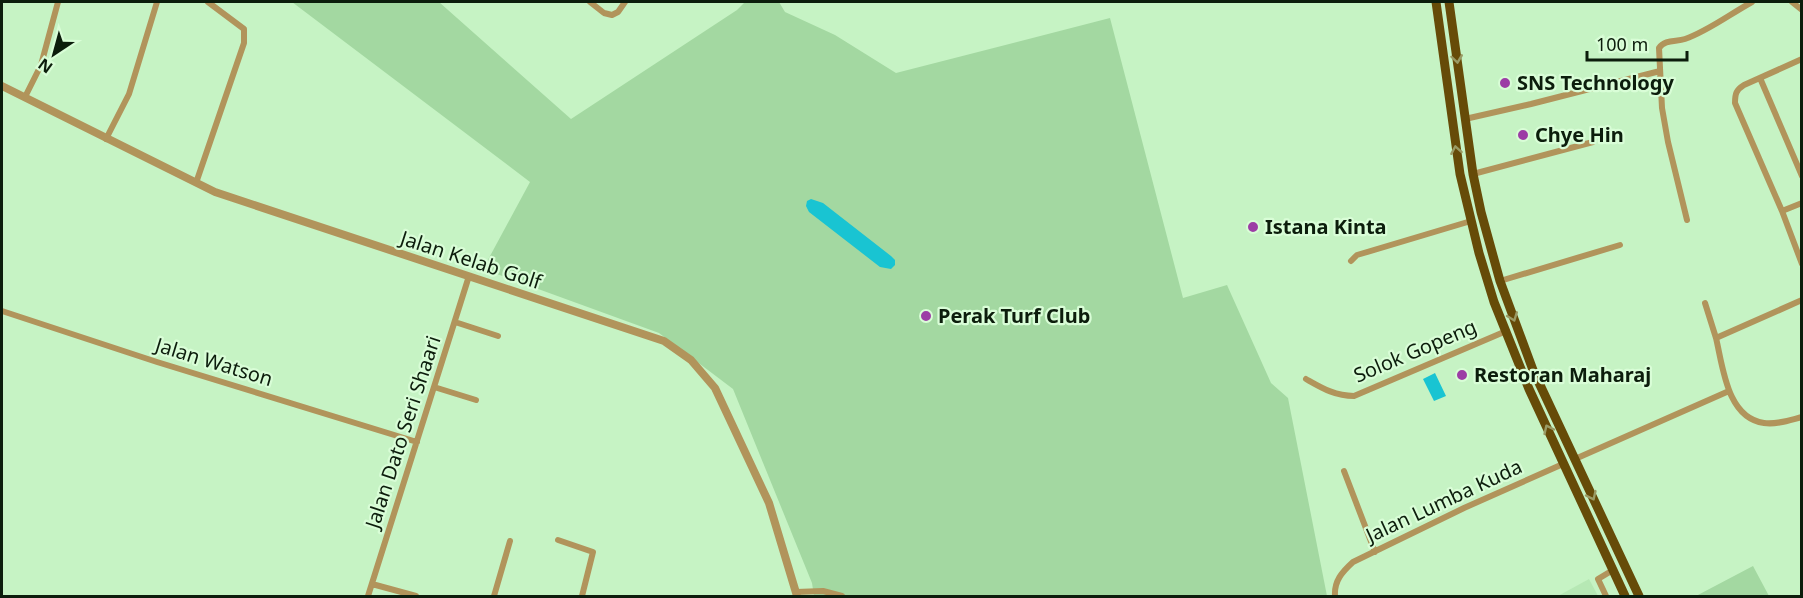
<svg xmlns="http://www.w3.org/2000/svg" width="1803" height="598" viewBox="0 0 1803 598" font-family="'Noto Sans',sans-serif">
	<rect width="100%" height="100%" fill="#c6f3c4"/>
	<path fill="#b6e8b4" d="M 1589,579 L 1598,596 L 1558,596 Z"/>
	<path fill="#a3d8a1" d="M 292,2 L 439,2 L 571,119 L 737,10 L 745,2 L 779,2 L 785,12 L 835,35 L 896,73 L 1110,18 L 1183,298 L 1227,285 L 1271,383 L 1288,398 L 1327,596 L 814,596 L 812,583 L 733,389 L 659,333 L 483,269 L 530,182 Z
		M 1753,566 L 1769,596 L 1696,596 Z"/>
	<path fill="#19c4d2" d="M 811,199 L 823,203 L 891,256 L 895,260 L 895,265 L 891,269 L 880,267 L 809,212 L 806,206 L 807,201 Z
		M 1435,373 L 1446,396 L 1434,401 L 1423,379 Z"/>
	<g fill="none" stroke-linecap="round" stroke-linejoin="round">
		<path stroke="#b1945b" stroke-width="6" d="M 590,2 L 604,13 L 612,15 L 618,12 L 625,2
			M 1792,2 L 1802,10
			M 1802,59 L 1744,85 C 1736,90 1735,94 1735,103 L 1782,211 L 1802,264
			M 1760,78 L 1802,176
			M 25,97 L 41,65 L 58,2
			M 1465,119 L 1531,104 L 1660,71
			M 106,139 L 129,94 L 157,2
			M 1473,174 L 1593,142
			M 196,183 L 244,43 L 244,29 L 208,2
			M 1782,211 L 1802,203
			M 1687,220 L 1668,142 L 1662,108 L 1659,48 C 1665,39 1676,42 1685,39 C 1708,31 1730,14 1752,2
			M 1351,261 L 1357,255 L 1471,221
			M 1500,281 L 1620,245
			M 1802,300 L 1716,338 C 1723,367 1727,418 1764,423 C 1776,425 1790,420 1802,417
			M 1705,303 L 1716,338
			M 2,311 L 157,362 L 417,442
			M 455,322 L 498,336
			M 1306,379 C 1322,388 1335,396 1354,396 L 1504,332
			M 434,387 L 476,400
			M 1575,459 L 1729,391
			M 1344,471 L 1375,552
			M 558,540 L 593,552 L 582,596
			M 372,584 L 416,596
			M 796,592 L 823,591 L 842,596
			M 368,596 L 469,276
			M 494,596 L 510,541
			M 1335,596 C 1334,581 1342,572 1353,562 L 1464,508 L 1563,464
			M 1606,596 L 1598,579 L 1613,570"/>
		<path stroke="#b1945b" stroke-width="8" d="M 2,86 L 215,192 L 664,341 L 691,360 L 715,388 L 769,503 L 797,596"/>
		<path stroke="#664b08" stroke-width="9" d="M 1436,2 L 1460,174 L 1479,253 L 1494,302 L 1529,389 L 1625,596
			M 1449,2 L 1473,174 L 1481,212 L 1500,281 L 1533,370 L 1639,596"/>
	</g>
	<defs><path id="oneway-chevron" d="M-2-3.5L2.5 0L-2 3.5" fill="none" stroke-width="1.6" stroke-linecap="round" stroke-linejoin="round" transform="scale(1.5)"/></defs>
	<g stroke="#9a9b65">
		<use href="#oneway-chevron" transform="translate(1457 59) rotate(82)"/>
		<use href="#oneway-chevron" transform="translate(1456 150) rotate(-100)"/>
		<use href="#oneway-chevron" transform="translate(1513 317) rotate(69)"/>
		<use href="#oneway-chevron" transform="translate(1548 429) rotate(-115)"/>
		<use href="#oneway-chevron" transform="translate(1592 496) rotate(65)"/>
	</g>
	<g fill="#9c3da5" stroke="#d9fdd7" stroke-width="2">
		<circle cx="1505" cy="83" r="6"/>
		<circle cx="1523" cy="135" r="6"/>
		<circle cx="1253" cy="227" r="6"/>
		<circle cx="926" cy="316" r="6"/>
		<circle cx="1462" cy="375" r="6"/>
	</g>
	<g text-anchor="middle" stroke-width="4.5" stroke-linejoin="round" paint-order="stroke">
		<g font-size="20" font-weight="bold" fill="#0c1d0c" stroke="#d9fdd7" text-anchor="start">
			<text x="1517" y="90">SNS Technology</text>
			<text x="1535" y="142">Chye Hin</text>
			<text x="1265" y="234">Istana Kinta</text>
			<text x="938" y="323">Perak Turf Club</text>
			<text x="1474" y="382">Restoran Maharaj</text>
		</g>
		<g font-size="20" fill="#0c1d0c" stroke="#d9fdd7">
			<text transform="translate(471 260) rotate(18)" y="7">Jalan Kelab Golf</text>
			<text transform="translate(1415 351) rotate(-23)" y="7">Solok Gopeng</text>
			<text transform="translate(214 362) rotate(17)" y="7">Jalan Watson</text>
			<text transform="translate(403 432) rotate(-72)" y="7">Jalan Dato Seri Shaari</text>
			<text transform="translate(1444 501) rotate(-25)" y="7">Jalan Lumba Kuda</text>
		</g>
	</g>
	<rect width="1803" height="598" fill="none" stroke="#0c1d0c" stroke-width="6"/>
	<g transform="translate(54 54) rotate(216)" stroke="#d9fdd7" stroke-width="4.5" paint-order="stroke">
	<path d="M0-4.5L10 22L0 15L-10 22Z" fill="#0c1d0c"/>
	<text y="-9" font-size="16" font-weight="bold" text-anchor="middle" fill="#0c1d0c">N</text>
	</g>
	<path d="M1587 51v9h100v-9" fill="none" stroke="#0c1d0c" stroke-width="3"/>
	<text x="1596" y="51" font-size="18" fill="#0c1d0c" stroke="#d9fdd7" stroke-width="4.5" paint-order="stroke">100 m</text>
</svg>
